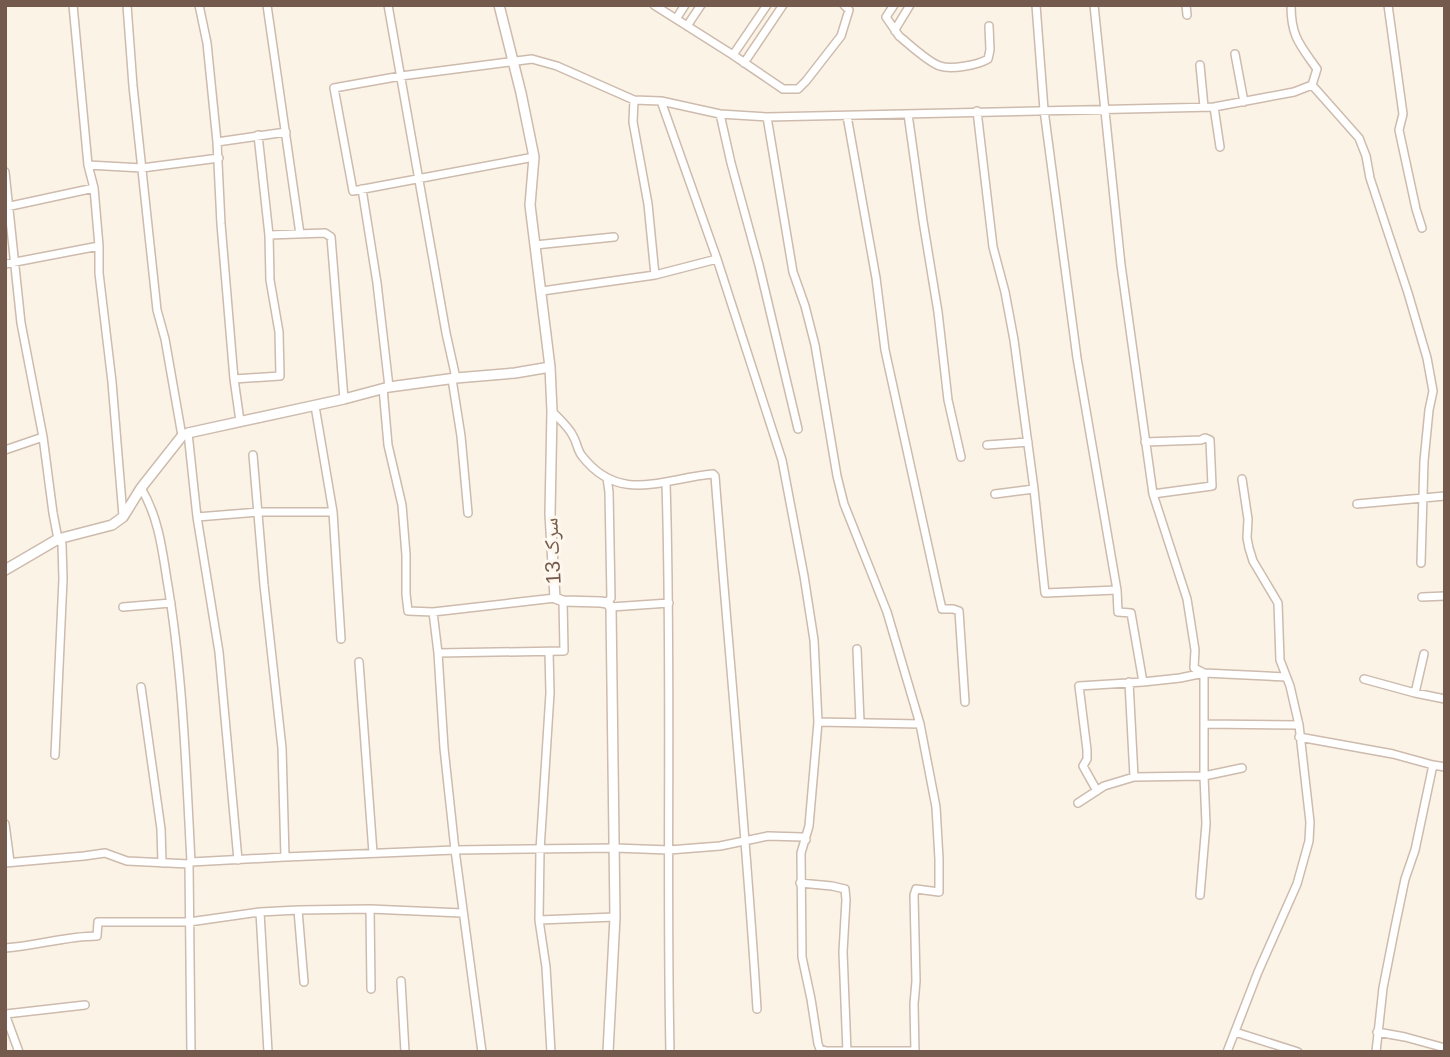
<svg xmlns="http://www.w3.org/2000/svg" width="1450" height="1057" viewBox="0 0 1450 1057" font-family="Helvetica,'Noto Naskh Arabic',sans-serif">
	<rect width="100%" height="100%" fill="#fcf3e7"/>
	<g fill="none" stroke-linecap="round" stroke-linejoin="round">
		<g stroke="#cdbbad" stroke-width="10">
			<path id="minor" d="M 73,5 L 88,165 L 94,188 L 99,246 L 99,273 L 112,382 L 123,516
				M 127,5 L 133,86 L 157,310 L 165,339 L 182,436
				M 199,5 L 207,43 L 217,142 L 221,224 L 234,379 L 240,421
				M 267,5 L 300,234
				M 388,5 L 446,333 L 456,378
				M 654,5 L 733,55 L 783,89 L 798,89 L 806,81 L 841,36 L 849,10 L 844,5
				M 894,5 L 886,17 L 899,36 C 909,44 929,63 940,66 C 951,70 978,65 988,59 L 990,50 L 989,26
				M 1036,5 L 1044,110 L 1077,358 L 1117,590 L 1118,612 L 1131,613 L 1143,682 L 1079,686 L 1087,750 L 1087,759 L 1083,766 L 1097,791
				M 1094,5 L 1121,265 L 1153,494 L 1187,599 L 1195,650 L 1194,668 L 1204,673 L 1286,677
				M 1186,5 L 1187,15
				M 1388,5 L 1403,114 L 1399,130 L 1416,209 L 1422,228
				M 676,19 L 685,5
				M 687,26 L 701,5
				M 895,31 L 896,28 L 910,5
				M 1235,54 L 1244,102
				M 733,55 L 767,5
				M 744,63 L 783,5
				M 1200,65 L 1204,107
				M 1312,85 L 1359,138 L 1366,156 L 1370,178 L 1408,293 L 1427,358 L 1433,391 L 1429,410 L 1424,461 L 1421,563
				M 634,100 L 633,122 L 648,204 L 655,275
				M 661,101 L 717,259 L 782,460 L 804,576 L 814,640 L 818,722 L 809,826 L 801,853 L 802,957 L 811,999 L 818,1044 L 820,1049 L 826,1051 L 915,1051
				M 1214,107 L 1220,147
				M 977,111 L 993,247 L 1005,292 L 1014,340 L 1034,489 L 1045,593 L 1117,590
				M 720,114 L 731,163 L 759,265 L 798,429
				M 908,114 L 923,221 L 938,312 L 948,400 L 961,457
				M 847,116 L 876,278 L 885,350 L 939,596 L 942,609 L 953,609 L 959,611 L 965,702
				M 767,117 L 793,272 L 805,306 L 815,345 L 837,476 L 844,504 L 887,612 L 920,724 L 936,807 L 939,859 L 939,892 L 916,889 L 914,895 L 916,981 L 914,1004 L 915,1052
				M 217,142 L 286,132
				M 534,157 L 353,191 L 334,88 L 401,76 L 532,59 L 557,66 L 634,100 L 661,101 L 720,114 L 767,117 L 1214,107 L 1294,92 L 1312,85 L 1317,69 C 1300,45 1291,37 1291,5
				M 88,165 L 142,168 L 219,158
				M 5,172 L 21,323 L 43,437 L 53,513 L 58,539 L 62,544 L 63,579 L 55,755
				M 362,189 L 377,283 L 389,387
				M 6,207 L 94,188
				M 269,235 L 325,233 L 331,237 L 344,399
				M 535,245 L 614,237
				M 5,264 L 99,246
				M 542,291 L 655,275 L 717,259
				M 234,379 L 280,376 L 279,332 L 270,280 L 269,235 L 258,135
				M 452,379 L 461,436 L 468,513
				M 383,388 L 388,445 L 402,505 L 406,555 L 406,594 L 408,611 L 433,612
				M 315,406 L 333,512 L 341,639
				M 552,411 C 559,419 569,427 573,436 C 577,442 577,450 582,456 C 620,505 664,478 713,474 L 715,476 C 729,654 746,831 757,1009
				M 188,433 L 197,517 L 219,652 L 238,860
				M 1145,442 L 1201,440 L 1205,438 L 1210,440 L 1212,486 L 1153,494
				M 987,445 L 1028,442
				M 5,450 L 43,437
				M 253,455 L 264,585 L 282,748 L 285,857
				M 666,483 C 672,673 666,862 670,1052
				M 141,488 C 158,516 162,548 167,580 C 183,673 186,768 191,862
				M 995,494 L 1034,489
				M 1357,504 L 1445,496
				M 197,517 L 258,512 L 333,512
				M 1422,597 L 1445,596
				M 607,603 L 611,598 L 609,492 L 607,478
				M 123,607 L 171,603
				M 611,607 L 669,603
				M 857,649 L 860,722
				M 549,652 L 550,693 L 540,850 L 539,920 L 546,967 L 551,1052
				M 438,653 L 564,651 L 563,601
				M 359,662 L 373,853
				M 1364,679 L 1415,693 L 1445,699
				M 1129,682 L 1134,777 L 1204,776 L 1242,768
				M 1143,682 L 1180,678 L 1204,673 L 1204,776 L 1206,824 L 1200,895
				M 141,687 L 161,829 L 162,863
				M 1415,693 L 1424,654
				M 818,722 L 920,724
				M 1204,724 L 1299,725
				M 1299,737 L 1393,754 L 1433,765 L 1445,767
				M 1078,803 L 1104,786 L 1134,777
				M 5,824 L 10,862
				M 5,863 L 84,856 L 105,853 L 127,861 L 189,864 L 191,862 L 285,857 L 455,850 L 615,848 L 669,850 L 720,846 L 768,836 L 802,837 L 806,840
				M 189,864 L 191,1052
				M 800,883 L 832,886 L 845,889 L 846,900 L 843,952 L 847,1052
				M 370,909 L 371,989
				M 298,910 L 304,982
				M 260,912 L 268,1052
				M 539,920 L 615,917
				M 5,948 C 36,946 66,936 97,936 L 98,922 L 189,922 L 260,912 L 298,910 L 370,909 L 462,913
				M 401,981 L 405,1052
				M 5,1014 L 19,1052
				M 6,1014 L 85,1005
				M 1235,1032 L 1298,1052
				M 1377,1032 L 1405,1037 L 1445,1048
				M 482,1052 L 455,850 L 444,748 L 438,653 L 433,612 L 555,598
				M 1227,1052 L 1258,972 L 1297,884 L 1309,841 L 1310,822 L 1299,725 L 1290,686 L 1280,660 L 1278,603 L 1253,561 L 1249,548 L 1247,538 L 1248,519 L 1242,479
				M 1376,1052 L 1383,988 L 1395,927 L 1405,879 L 1415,850 L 1433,765"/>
		</g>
		<g stroke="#cdbbad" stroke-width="12">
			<path id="tertiary" d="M 499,5 L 521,93 L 534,157 L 530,205 L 550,367 L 552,411 L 550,514 L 555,598 L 563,601 L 601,602 L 607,603 L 611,607 L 615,917 L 608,1052
				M 5,570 L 58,539 L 112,525 L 123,517 L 141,488 L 182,436 L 188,433 L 344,399 L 389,387 L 456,378 L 515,373 L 550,367"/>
		</g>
		<use href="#minor" stroke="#fff" stroke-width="7"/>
		<use href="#tertiary" stroke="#fff" stroke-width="9"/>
	</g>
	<g text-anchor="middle" stroke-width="6" stroke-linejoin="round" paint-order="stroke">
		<g font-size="21" fill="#745a4c" stroke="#fef7ed">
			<text transform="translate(552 551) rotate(-93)" y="7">سرک 13</text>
		</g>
	</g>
	<rect width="1450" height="1057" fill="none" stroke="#745a4c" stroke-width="14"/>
</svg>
